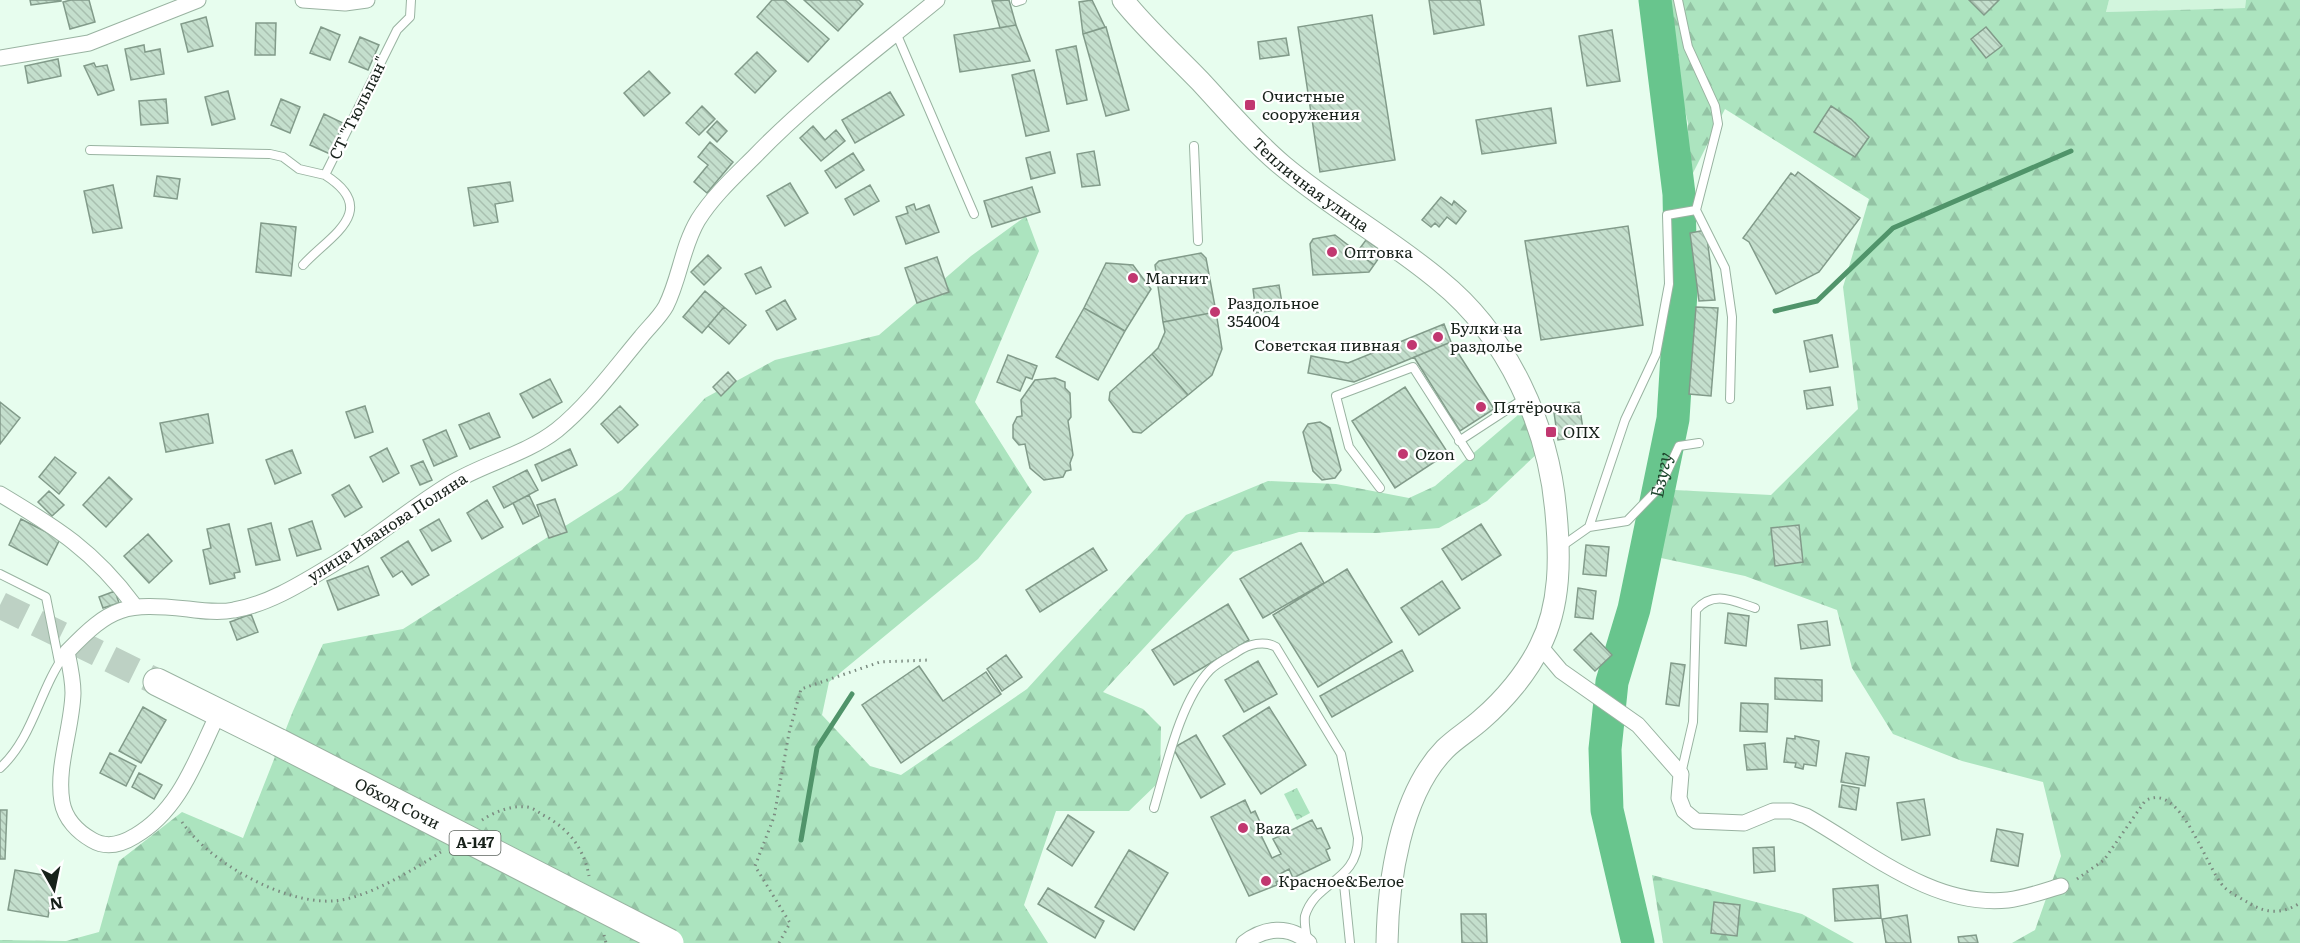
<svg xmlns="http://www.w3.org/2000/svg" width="2300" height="943" viewBox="0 0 2300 943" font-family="Literata,serif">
	<defs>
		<pattern id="forest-firs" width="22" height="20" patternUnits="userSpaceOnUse" patternTransform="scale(1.5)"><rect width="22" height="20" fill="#ace4bf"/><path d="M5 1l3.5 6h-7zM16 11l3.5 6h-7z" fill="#93c3a4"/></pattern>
		<pattern id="park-crowns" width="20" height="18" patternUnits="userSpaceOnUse" patternTransform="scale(1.5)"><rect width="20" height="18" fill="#ace4bf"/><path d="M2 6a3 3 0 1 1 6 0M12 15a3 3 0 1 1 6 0" fill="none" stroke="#93c3a4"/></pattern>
		<pattern id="building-back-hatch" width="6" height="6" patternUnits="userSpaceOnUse" patternTransform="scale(1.5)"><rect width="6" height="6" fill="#c4dfcd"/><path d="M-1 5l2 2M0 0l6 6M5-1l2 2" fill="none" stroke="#a8bfaf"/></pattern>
	</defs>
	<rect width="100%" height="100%" fill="#e7fdee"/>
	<path fill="#d2f5dd" d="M 2109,0 L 2246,0 L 2245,8 L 2106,12 Z"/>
	<path fill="url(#forest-firs)" d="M 1659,0 L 2109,0 L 2106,12 L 2245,8 L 2246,0 L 2300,0 L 2300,943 L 2012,943 L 2035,930 L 2061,856 L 2043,782 L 1962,761 L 1893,734 L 1852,668 L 1837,610 L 1745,576 L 1633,552 L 1655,489 L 1771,495 L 1858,409 L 1843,287 L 1869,199 L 1725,109 L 1684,191 L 1688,123 Z
		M 1026,216 L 1039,251 L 975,402 L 1032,492 L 978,559 L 829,682 L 822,715 L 870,766 L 901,775 L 1027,689 L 1186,515 L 1268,481 L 1336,484 L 1409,498 L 1435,486 L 1525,409 L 1540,451 L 1487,501 L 1439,528 L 1376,533 L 1299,532 L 1233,552 L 1103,692 L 1143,709 L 1161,727 L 1160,781 L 1129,811 L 1056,811 L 1024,905 L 1048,943 L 0,943 L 0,940 L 66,941 L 99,932 L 119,861 L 182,812 L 243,838 L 293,711 L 323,644 L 403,629 L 622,490 L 705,398 L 775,360 L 879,335 L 971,256 Z
		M 1652,875 L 1802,914 L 1854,943 L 1663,943 Z"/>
	<path fill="url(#park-crowns)" d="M 1297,788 L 1310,813 L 1297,820 L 1284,794 Z"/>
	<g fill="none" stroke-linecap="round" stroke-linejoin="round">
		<path stroke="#50946a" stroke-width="5" d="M 1775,311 L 1817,301 L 1893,228 L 2071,151
			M 801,840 L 817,748 L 852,694"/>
		<path stroke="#68c58d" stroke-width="33" id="s1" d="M 1638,943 L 1607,810 L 1605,749 L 1612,682 L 1634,609 L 1673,419 L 1681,292 L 1679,194 L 1655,0"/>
	</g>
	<path fill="url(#building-back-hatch)" stroke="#829b8a" stroke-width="1.5" d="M 30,0 L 61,0 L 61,1 L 31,5 Z
		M 71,0 L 89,0 L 95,22 L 70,29 L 63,2 Z
		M 772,0 L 785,0 L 829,39 L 808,62 L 757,17 Z
		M 804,0 L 859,0 L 863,4 L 838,31 Z
		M 1009,0 L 1016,25 L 1000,28 L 992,1 Z
		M 1092,0 L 1105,27 L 1083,34 L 1079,2 Z
		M 1429,0 L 1480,0 L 1484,25 L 1434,34 Z
		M 1969,0 L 1999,0 L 1984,15 Z
		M 1372,15 L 1395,160 L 1320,172 L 1298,27 Z
		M 206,17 L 213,46 L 188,52 L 181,24 Z
		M 256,23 L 276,23 L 275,55 L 255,55 Z
		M 1016,25 L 1030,61 L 960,72 L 954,35 Z
		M 321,27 L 340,35 L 330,60 L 310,53 Z
		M 1106,27 L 1129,110 L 1106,116 L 1083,34 Z
		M 1986,27 L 2002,46 L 1986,58 L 1971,39 Z
		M 1612,30 L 1620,81 L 1587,86 L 1579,36 Z
		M 360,37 L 379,45 L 368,70 L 349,62 Z
		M 1286,38 L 1289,55 L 1260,59 L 1258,42 Z
		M 144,45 L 145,52 L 160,49 L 164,74 L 131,80 L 125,49 Z
		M 1076,46 L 1087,100 L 1067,104 L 1056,50 Z
		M 757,52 L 776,71 L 755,93 L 735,74 Z
		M 58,59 L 61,76 L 28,83 L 25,66 Z
		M 94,63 L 96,67 L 107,65 L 114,90 L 98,95 L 84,66 Z
		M 1034,70 L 1049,131 L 1026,136 L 1012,75 Z
		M 649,71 L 670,93 L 644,116 L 624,93 Z
		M 228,91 L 235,119 L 212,125 L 205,97 Z
		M 890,92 L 904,115 L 855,143 L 842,120 Z
		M 166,99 L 168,123 L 141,125 L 139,101 Z
		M 281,99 L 300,107 L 290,133 L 271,125 Z
		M 702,106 L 715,119 L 699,135 L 686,123 Z
		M 1831,106 L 1851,119 L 1869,137 L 1855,157 L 1814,132 Z
		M 1551,108 L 1556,143 L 1482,154 L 1476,120 Z
		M 324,114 L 343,123 L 330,154 L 310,145 Z
		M 717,121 L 727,131 L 717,142 L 707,132 Z
		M 813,126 L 825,140 L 836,130 L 845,141 L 821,161 L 800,138 Z
		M 710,142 L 733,162 L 707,193 L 694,182 L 708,165 L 698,157 Z
		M 1094,151 L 1100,185 L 1082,187 L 1077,154 Z
		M 1050,152 L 1055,173 L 1031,179 L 1026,158 Z
		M 853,153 L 864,170 L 836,188 L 825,171 Z
		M 1798,172 L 1860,218 L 1819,272 L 1776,294 L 1749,242 L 1743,238 L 1791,173 L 1795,176 Z
		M 157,176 L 180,179 L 177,199 L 154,196 Z
		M 510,182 L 513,201 L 495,204 L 498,222 L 474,226 L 468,188 Z
		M 790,183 L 808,213 L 785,226 L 767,196 Z
		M 113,185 L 122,228 L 93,233 L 84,191 Z
		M 870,185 L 879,201 L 854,215 L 845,199 Z
		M 1032,187 L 1040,212 L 992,227 L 984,201 Z
		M 1441,197 L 1452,205 L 1454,201 L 1466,211 L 1456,224 L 1447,217 L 1439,227 L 1435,223 L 1431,227 L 1422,220 Z
		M 914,204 L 916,210 L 929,205 L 939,232 L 906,244 L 896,217 L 908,213 L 906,207 Z
		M 261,223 L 296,227 L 291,276 L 256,272 Z
		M 1628,226 L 1643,325 L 1541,340 L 1525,241 Z
		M 1706,230 L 1715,300 L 1699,301 L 1690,233 Z
		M 1335,235 L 1374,265 L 1369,272 L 1313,275 L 1310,244 L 1313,239 Z
		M 1366,240 L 1383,252 L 1374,265 L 1357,252 Z
		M 1201,253 L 1206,258 L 1216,312 L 1163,322 L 1155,265 L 1159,261 Z
		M 708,255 L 721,268 L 704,285 L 691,272 Z
		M 937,257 L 949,292 L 917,303 L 905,268 Z
		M 1106,263 L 1133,265 L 1151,289 L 1125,331 L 1084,308 Z
		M 761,267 L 771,287 L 756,294 L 745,274 Z
		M 1279,285 L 1283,309 L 1256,313 L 1253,289 Z
		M 705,291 L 724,307 L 702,333 L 683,317 Z
		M 785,300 L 796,319 L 777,330 L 766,311 Z
		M 724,307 L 746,325 L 729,344 L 708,326 Z
		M 1696,307 L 1718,308 L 1711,396 L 1689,394 Z
		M 1084,308 L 1125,331 L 1098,380 L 1056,357 Z
		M 1216,312 L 1222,349 L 1212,375 L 1188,395 L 1152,354 L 1158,348 L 1165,332 L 1163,322 Z
		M 1444,324 L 1451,342 L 1354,382 L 1308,373 L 1311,356 L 1348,363 Z
		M 1832,335 L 1838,367 L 1810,372 L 1804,341 Z
		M 1451,342 L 1494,409 L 1460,431 L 1414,357 Z
		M 1152,354 L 1188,395 L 1141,433 L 1133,432 L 1109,400 L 1110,392 Z
		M 1008,355 L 1037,366 L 1032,379 L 1026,377 L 1020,391 L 997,382 Z
		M 728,372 L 736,381 L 721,396 L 713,387 Z
		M 1055,378 L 1065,382 L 1065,388 L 1070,393 L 1071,417 L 1068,421 L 1073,455 L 1070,463 L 1071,470 L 1066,471 L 1063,477 L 1044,480 L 1030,468 L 1025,444 L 1019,445 L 1013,438 L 1013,425 L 1017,417 L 1022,416 L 1021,400 L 1035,380 Z
		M 550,379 L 562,402 L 533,418 L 520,394 Z
		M 1405,387 L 1448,453 L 1395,488 L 1352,421 Z
		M 1830,387 L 1833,405 L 1807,409 L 1804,391 Z
		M 0,402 L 20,418 L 0,444 Z
		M 1579,402 L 1584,436 L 1558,440 L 1553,406 Z
		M 365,406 L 373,432 L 355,438 L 346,412 Z
		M 620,406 L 638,425 L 618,443 L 601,424 Z
		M 489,413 L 500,437 L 470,449 L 459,425 Z
		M 208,414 L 213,443 L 166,452 L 160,423 Z
		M 1320,422 L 1330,428 L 1341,470 L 1335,478 L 1322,480 L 1313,471 L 1303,432 L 1308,424 Z
		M 446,430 L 457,456 L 434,466 L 423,440 Z
		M 387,448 L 399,473 L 383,482 L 370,457 Z
		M 570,449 L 577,465 L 542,481 L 535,465 Z
		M 292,450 L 301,473 L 275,484 L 266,460 Z
		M 55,457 L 76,473 L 59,494 L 39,477 Z
		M 423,461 L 432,480 L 420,485 L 411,466 Z
		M 527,470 L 538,490 L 504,508 L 493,487 Z
		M 109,477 L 132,499 L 106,527 L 83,505 Z
		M 349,485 L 362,507 L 345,517 L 332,495 Z
		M 49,491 L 64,505 L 52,516 L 38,502 Z
		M 529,495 L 539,516 L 523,524 L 513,503 Z
		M 555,499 L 567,532 L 549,538 L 537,505 Z
		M 487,500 L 503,527 L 482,539 L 467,513 Z
		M 21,519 L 60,539 L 47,565 L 9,545 Z
		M 439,519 L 451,541 L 432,551 L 420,530 Z
		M 312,521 L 321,549 L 297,556 L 289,529 Z
		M 271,523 L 280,560 L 256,565 L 248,529 Z
		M 229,524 L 240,572 L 234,573 L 235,578 L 210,584 L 203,550 L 211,548 L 207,529 Z
		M 1481,524 L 1501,555 L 1462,580 L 1442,549 Z
		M 1799,525 L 1803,562 L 1775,566 L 1771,528 Z
		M 148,534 L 172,561 L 149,583 L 124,556 Z
		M 408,541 L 429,575 L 412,585 L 402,571 L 393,577 L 381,558 Z
		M 1301,543 L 1324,583 L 1263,618 L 1240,579 Z
		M 1586,545 L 1609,547 L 1606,576 L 1583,574 Z
		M 1093,548 L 1107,570 L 1040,612 L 1026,590 Z
		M 368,566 L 379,595 L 338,610 L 327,581 Z
		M 1347,569 L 1392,642 L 1318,687 L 1273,615 Z
		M 1442,581 L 1460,608 L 1419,635 L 1401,608 Z
		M 1578,588 L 1596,591 L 1593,619 L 1575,617 Z
		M 115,591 L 119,603 L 103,608 L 99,597 Z
		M 1228,604 L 1249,640 L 1174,685 L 1152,650 Z
		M 1728,613 L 1749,616 L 1746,646 L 1725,643 Z
		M 251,614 L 258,632 L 237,640 L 230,622 Z
		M 1827,621 L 1830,645 L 1801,649 L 1798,625 Z
		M 1591,633 L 1612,655 L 1595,671 L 1574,650 Z
		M 1402,650 L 1413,671 L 1332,717 L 1320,696 Z
		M 1006,655 L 1022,677 L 1002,691 L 987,669 Z
		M 1258,661 L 1277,694 L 1244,712 L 1225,680 Z
		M 1671,663 L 1685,665 L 1679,706 L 1666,704 Z
		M 919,666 L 943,701 L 986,672 L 1001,694 L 901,763 L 862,705 Z
		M 1775,678 L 1822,680 L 1822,701 L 1775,699 Z
		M 1741,703 L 1768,704 L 1767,732 L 1740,731 Z
		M 143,707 L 166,720 L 141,763 L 119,751 Z
		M 1269,707 L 1306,765 L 1261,794 L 1223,736 Z
		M 1196,735 L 1225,784 L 1201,798 L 1173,748 Z
		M 1795,736 L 1819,741 L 1816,766 L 1804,764 L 1803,769 L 1795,767 L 1796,763 L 1784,762 L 1787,738 L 1795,739 Z
		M 1765,743 L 1767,769 L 1747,770 L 1744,745 Z
		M 110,753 L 136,766 L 126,786 L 100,773 Z
		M 1846,753 L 1869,757 L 1865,786 L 1841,782 Z
		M 139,773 L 162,785 L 154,799 L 132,787 Z
		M 1842,785 L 1859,788 L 1856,810 L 1839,807 Z
		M 1924,799 L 1930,835 L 1902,840 L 1897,803 Z
		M 1245,800 L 1251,813 L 1255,811 L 1264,831 L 1260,833 L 1272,858 L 1281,854 L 1273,839 L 1312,820 L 1317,829 L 1321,828 L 1330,848 L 1326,850 L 1330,860 L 1293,878 L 1289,869 L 1278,875 L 1281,880 L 1276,882 L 1277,885 L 1249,896 L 1211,817 Z
		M 0,810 L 7,810 L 5,859 L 0,859 Z
		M 1068,815 L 1094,832 L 1072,866 L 1047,849 Z
		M 1997,829 L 2023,834 L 2018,866 L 1991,861 Z
		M 1774,847 L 1775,871 L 1754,873 L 1753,848 Z
		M 1129,850 L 1168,873 L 1134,930 L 1095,907 Z
		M 15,870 L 55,877 L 48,917 L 8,910 Z
		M 1878,885 L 1881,918 L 1835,921 L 1833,889 Z
		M 1048,888 L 1104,921 L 1095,938 L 1038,904 Z
		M 1714,902 L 1740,905 L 1737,936 L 1711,933 Z
		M 1461,914 L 1486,914 L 1487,943 L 1462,943 Z
		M 1907,915 L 1911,943 L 1886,943 L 1882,919 Z
		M 1976,935 L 1978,943 L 1959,943 L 1958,937 Z"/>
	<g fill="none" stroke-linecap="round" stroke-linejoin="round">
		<path stroke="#bdd1c4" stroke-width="27" stroke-dasharray="27 14" stroke-linecap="butt" d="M 0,605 L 157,682"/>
		<g stroke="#99b3a1" stroke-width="10">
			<path id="lane" d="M 1678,0 L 1688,47 L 1715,106 L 1718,124 L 1696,210 L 1725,268 L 1732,317 L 1730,399
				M 1016,2 L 1022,0
				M 897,35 L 974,214
				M 1194,146 L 1198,241
				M 90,150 L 270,154 L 283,157 L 299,169 L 325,175
				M 303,265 C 328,237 382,211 325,175 L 397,30 L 410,17 L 411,0
				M 1459,441 L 1525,398
				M 1380,488 L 1349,447 L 1336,396 L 1413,367 L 1470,456
				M 1589,527 L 1627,521 L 1660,487 L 1679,446 L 1699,443
				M 1562,546 L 1589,527 L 1625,420 L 1656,354 L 1669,284 L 1667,215 L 1696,210
				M 0,574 L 46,597 L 59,662
				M 0,768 C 34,737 39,689 66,653
				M 1681,774 L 1693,722 L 1696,610 C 1714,590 1733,601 1755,608
				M 1154,808 C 1166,768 1180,701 1210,670 C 1217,663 1228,658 1237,652 C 1249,644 1264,640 1276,647 L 1341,754 L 1358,838 C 1358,882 1315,881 1305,916 C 1304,923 1306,932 1307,939
				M 1343,874 L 1350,943"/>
		</g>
		<g stroke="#99b3a1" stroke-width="17">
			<path id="street" d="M 303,0 L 345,3 L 367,0
				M 0,58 L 89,43 L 198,0
				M 0,494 C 57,528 94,551 134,605
				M 1540,646 L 1561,671 L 1638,725 L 1681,774 L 1679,798 L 1684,811 L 1696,821 L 1744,823 L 1773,811 L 1791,811 L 1806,816 C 1867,850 1933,908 2008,900 C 2025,898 2044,891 2061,886
				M 218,714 C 196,759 180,810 135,836 C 122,844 107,849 92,840 C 78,832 65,819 62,802 C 56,766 72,729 73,693 C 73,679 70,666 67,652 C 112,605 125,603 188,609 C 203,611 219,613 234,610 C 269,604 302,583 332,565 C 373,540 409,509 450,484 C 484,463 525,455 557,430 C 589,404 615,368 641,337 C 649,327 660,317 666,306 C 680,278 682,247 698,220 C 713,196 735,176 755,156 C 811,98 875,51 937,0
				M 1244,943 C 1264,928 1289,924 1309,943"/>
		</g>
		<g stroke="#99b3a1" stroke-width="23">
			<g id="secondary">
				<path id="s2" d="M 1123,0 C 1146,29 1175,55 1200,81 C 1227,110 1253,141 1283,166 C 1333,208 1390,239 1440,281 C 1508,336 1549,427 1556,513 C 1560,556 1561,605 1540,646 C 1527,673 1504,700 1482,719 C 1470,730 1456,738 1445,749 C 1400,795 1388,882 1387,943"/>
			</g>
		</g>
		<g stroke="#99b3a1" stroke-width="29">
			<path id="highway" d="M 157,682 L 280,743"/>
		</g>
		<path stroke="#7b8b80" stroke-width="3" stroke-dasharray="1.5 4.5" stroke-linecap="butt" d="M 482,820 C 494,812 512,805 526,807 C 532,807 538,812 543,815 C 568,828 584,848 589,876
			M 182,822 C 209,862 283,904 333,901 C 366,899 413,870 441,852
			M 2077,879 L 2104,860 L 2145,801 C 2181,779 2206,870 2225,888 C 2232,894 2242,899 2249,903 C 2266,914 2283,914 2300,903
			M 604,935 L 606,943
			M 779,943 L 790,923 L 755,866 L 774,817 L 789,733 L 801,689 L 880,662 L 929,660"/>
		<use href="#lane" stroke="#fff" stroke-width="8"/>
		<use href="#street" stroke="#fff" stroke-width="15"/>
		<use href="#secondary" stroke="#fff" stroke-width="21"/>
		<use href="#highway" stroke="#fff" stroke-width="27"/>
		<g stroke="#99b3a1" stroke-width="29" stroke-linecap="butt">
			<g id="highway-bridge">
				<path id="s3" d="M 280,743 L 670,943"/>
			</g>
		</g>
		<use href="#highway-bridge" stroke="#fff" stroke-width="27"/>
	</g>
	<g fill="#c13770" stroke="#fff" stroke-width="2">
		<rect x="1244" y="99" width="12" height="12" rx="3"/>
		<circle cx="1332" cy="252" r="6"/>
		<circle cx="1133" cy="278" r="6"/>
		<circle cx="1215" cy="312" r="6"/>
		<circle cx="1438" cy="337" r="6"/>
		<circle cx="1412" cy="345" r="6"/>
		<circle cx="1481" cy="407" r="6"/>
		<rect x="1545" y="426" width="12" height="12" rx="3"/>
		<circle cx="1403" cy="454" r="6"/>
		<circle cx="1243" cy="828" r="6"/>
		<circle cx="1266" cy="881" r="6"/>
	</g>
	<g text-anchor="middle" stroke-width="4.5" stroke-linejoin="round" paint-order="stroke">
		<rect fill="#fff" stroke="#5d645f" stroke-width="1.5" x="449.5" y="831" width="51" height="24" rx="4.5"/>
		<g font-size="15" font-weight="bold" fill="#17211a">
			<text x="475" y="848">А-147</text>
		</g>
		<g font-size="16" fill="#17211a" stroke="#fff" text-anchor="start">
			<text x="1262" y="102">Очистные<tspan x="1262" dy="18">сооружения</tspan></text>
			<text x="1344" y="258">Оптовка</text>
			<text x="1145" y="284">Магнит</text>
			<text x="1227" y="309">Раздольное<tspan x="1227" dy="18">354004</tspan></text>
			<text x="1450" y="334">Булки на<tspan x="1450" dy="18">раздолье</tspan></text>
			<text x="1400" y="351" text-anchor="end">Советская пивная</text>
			<text x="1493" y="413">Пятёрочка</text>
			<text x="1563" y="438">ОПХ</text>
			<text x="1415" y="460">Ozon</text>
			<text x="1255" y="834">Baza</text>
			<text x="1278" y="887">Красное&amp;Белое</text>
		</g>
		<g font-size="16" fill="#17211a" stroke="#fff">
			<text transform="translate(358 108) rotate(-64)" y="6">СТ "Тюльпан"</text>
			<text dy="6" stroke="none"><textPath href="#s2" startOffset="264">Тепличная улица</textPath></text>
			<text transform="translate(387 527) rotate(-33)" y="6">улица Иванова Поляна</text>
			<text dy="6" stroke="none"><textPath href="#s3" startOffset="132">Обход Сочи</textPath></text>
		</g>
		<g font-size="18" font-style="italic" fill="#1e452d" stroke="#fff">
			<text dy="6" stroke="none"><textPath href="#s1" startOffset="478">Бзугу</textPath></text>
		</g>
	</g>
	<g transform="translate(54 889) rotate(171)" stroke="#ffffff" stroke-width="4.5" paint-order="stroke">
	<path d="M0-4.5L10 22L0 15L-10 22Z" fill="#17211a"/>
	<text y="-9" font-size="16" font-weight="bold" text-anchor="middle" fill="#17211a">N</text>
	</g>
</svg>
